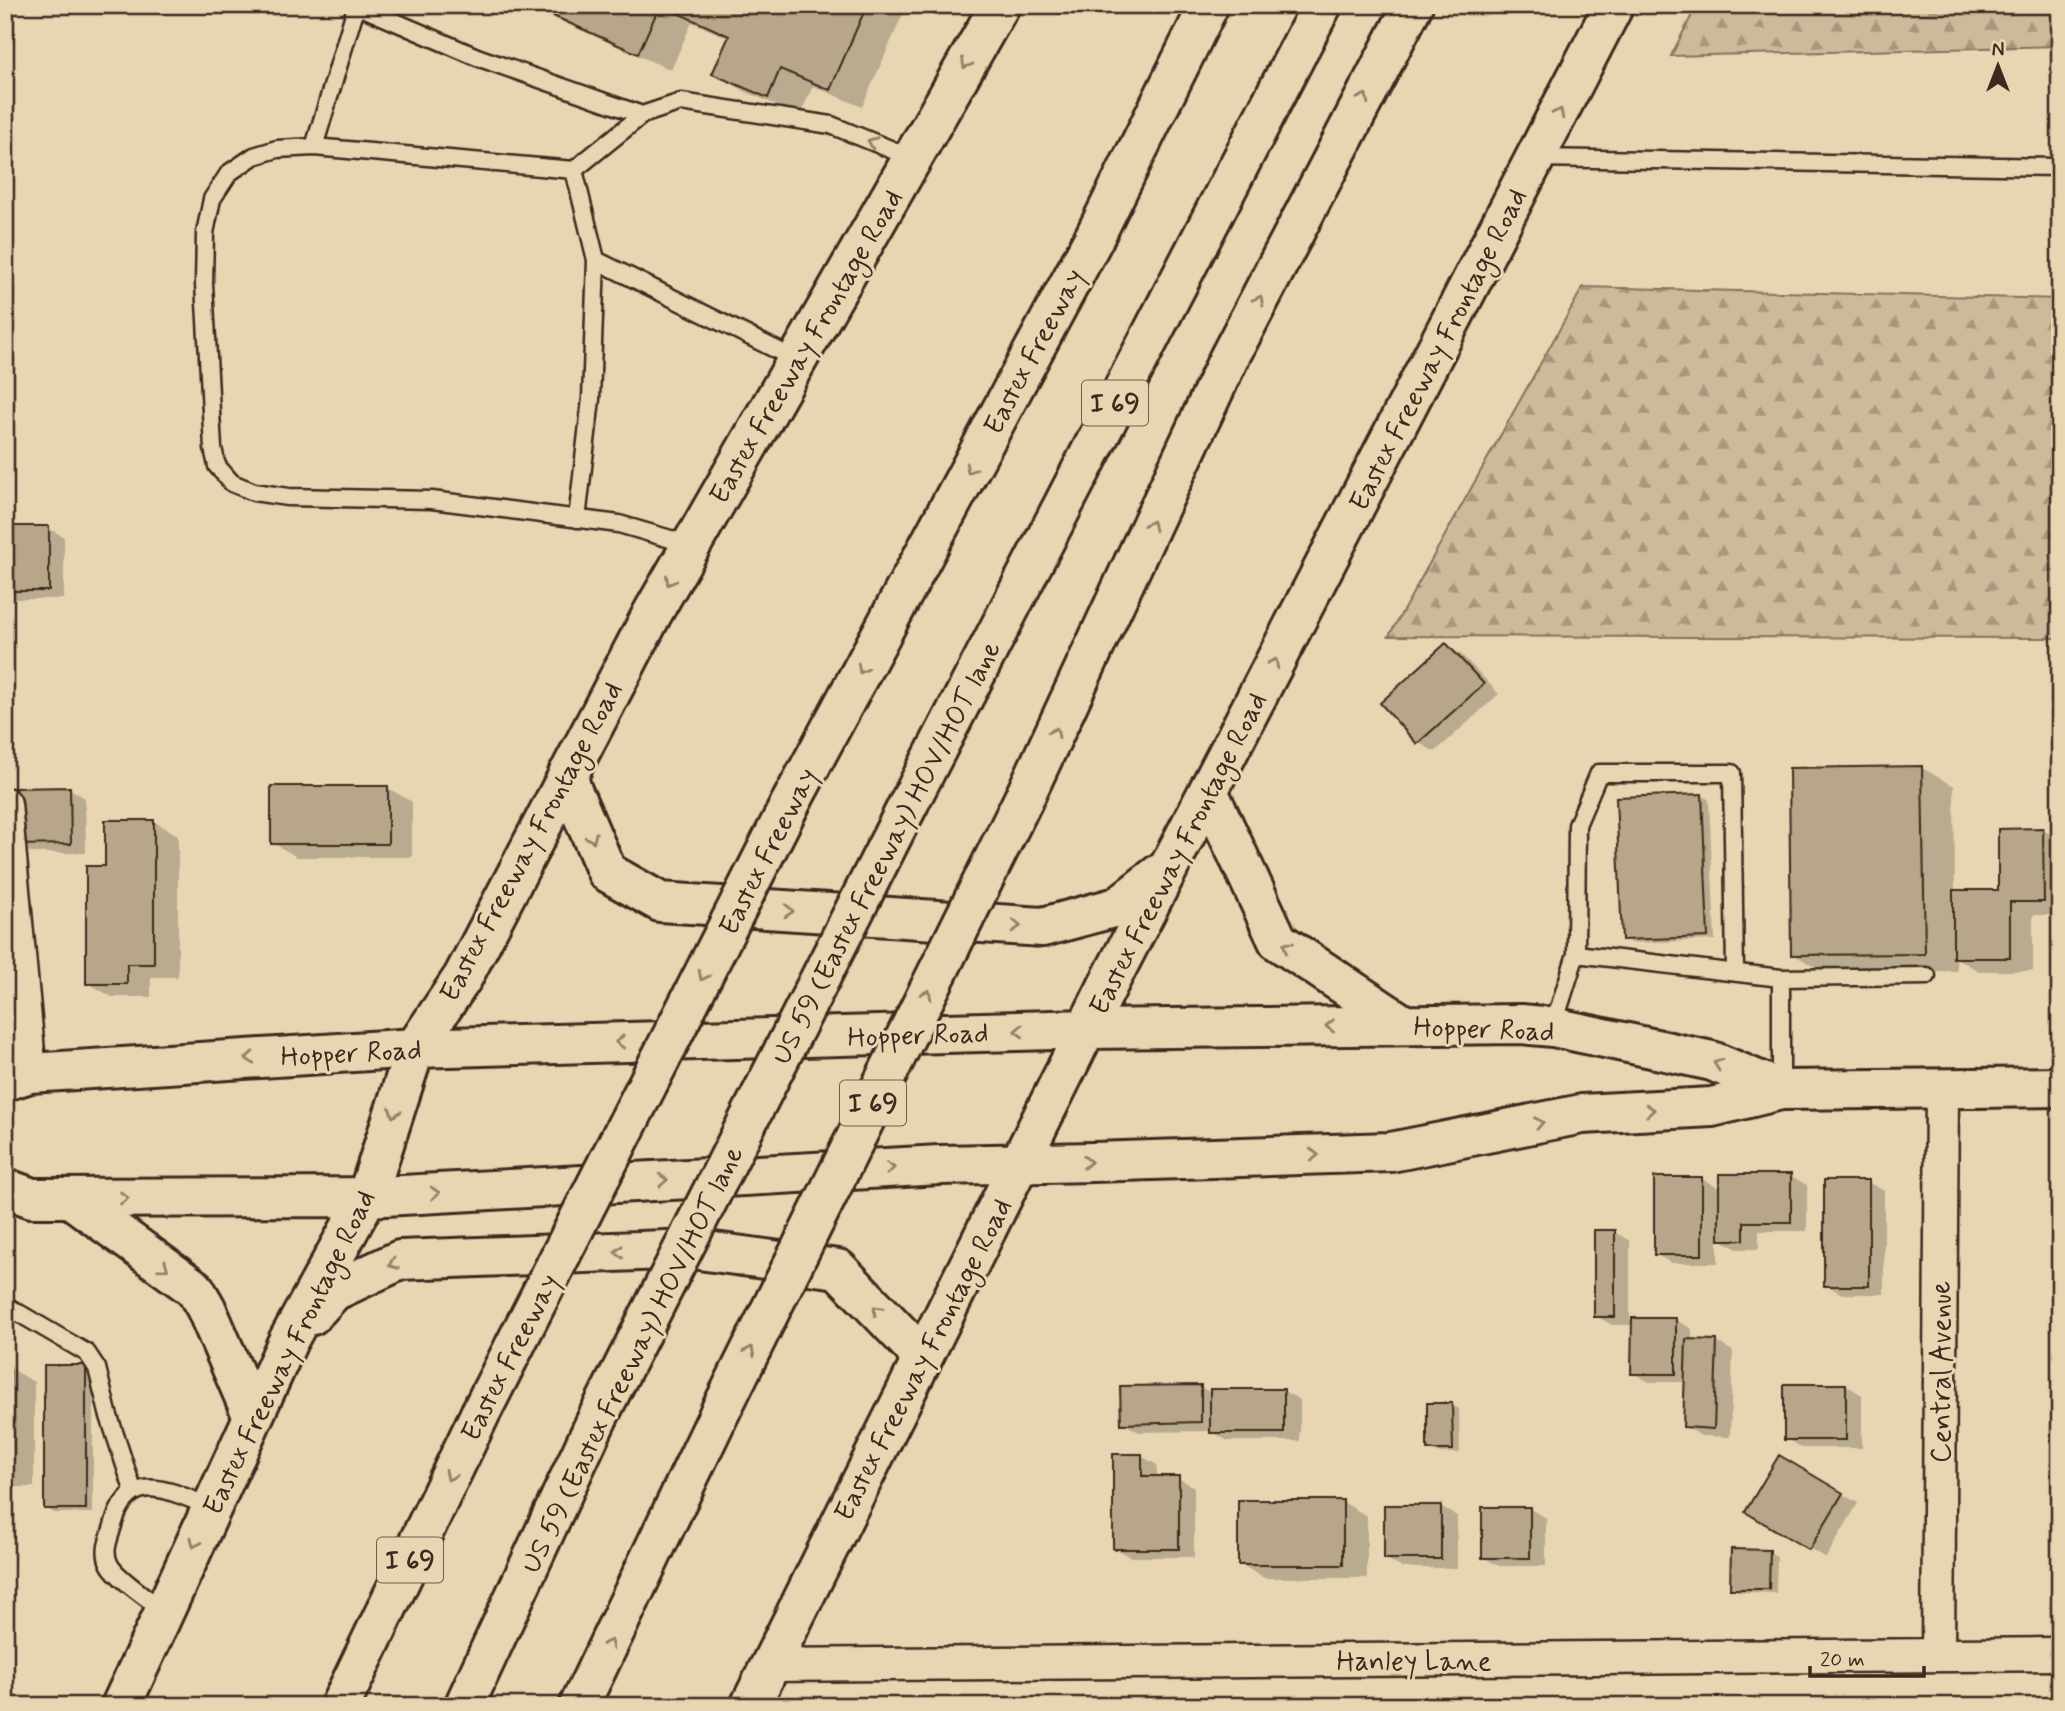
<svg xmlns="http://www.w3.org/2000/svg" width="2065" height="1711" viewBox="0 0 2065 1711" font-family="Mynerve,sans-serif">
	<defs>
		<pattern id="forest-firs" width="22" height="20" patternUnits="userSpaceOnUse" patternTransform="scale(1.75)"><rect width="22" height="20" fill="#ccba9b"/><path d="M5 1l3.5 6h-7zM16 11l3.5 6h-7z" fill="#a7977e"/></pattern>
	</defs>
	<rect width="100%" height="100%" fill="#e8d6b3"/>
	<filter id="ink" filterUnits="userSpaceOnUse"><feTurbulence type="fractalNoise" baseFrequency=".0143" numOctaves="2"/><feDisplacementMap in="SourceGraphic" scale="14" xChannelSelector="R" yChannelSelector="G"/><feConvolveMatrix kernelMatrix="1 2 1 2 8 2 1 2 1" color-interpolation-filters="sRGB"/></filter>
	<g filter="url(#ink)">
		<path fill="url(#forest-firs)" stroke="#84725c" stroke-width="2" d="M 1697,5 L 2060,5 L 2060,46 L 1671,56 Z
			M 1583,287 L 2060,299 L 2060,638 L 1389,636 Z"/>
		<path fill="#0003" d="M 528,5 L 907,5 L 862,107 L 813,86 L 800,115 L 746,92 L 715,73 L 730,39 L 692,22 L 671,70 L 546,15 Z
			M 5,528 L 48,528 L 64,537 L 64,599 L 5,599 Z
			M 1446,645 L 1462,655 L 1499,694 L 1435,752 L 1419,743 L 1382,703 Z
			M 1922,768 L 1954,786 L 1955,892 L 2000,892 L 2043,830 L 2060,840 L 2060,915 L 2033,915 L 2033,971 L 1979,971 L 1956,958 L 1957,971 L 1825,973 L 1793,954 Z
			M 69,788 L 85,798 L 86,853 L 32,853 L 16,844 Z
			M 388,788 L 412,802 L 412,857 L 297,857 L 273,843 Z
			M 1702,795 L 1709,800 L 1715,940 L 1631,943 L 1623,939 Z
			M 153,821 L 178,835 L 178,977 L 151,977 L 151,997 L 112,997 L 88,983 L 107,868 Z
			M 1791,1176 L 1807,1185 L 1807,1231 L 1759,1231 L 1759,1249 L 1737,1249 L 1718,1238 L 1718,1263 L 1671,1263 L 1655,1254 L 1702,1179 L 1721,1189 Z
			M 1868,1182 L 1884,1191 L 1884,1294 L 1842,1294 L 1826,1285 Z
			M 1614,1232 L 1630,1241 L 1630,1320 L 1676,1320 L 1692,1329 L 1692,1341 L 1717,1342 L 1733,1351 L 1730,1437 L 1701,1436 L 1685,1426 L 1686,1382 L 1649,1382 L 1633,1373 L 1634,1325 L 1612,1325 L 1596,1316 Z
			M 85,1366 L 93,1371 L 93,1513 L 54,1513 L 46,1508 Z
			M 5,1368 L 10,1368 L 34,1382 L 34,1487 L 5,1487 Z
			M 1846,1385 L 1862,1395 L 1862,1448 L 1802,1448 L 1786,1438 Z
			M 1200,1387 L 1212,1393 L 1284,1391 L 1300,1400 L 1300,1441 L 1228,1441 L 1211,1431 L 1139,1432 L 1123,1423 Z
			M 1451,1404 L 1459,1409 L 1460,1453 L 1437,1453 L 1429,1449 Z
			M 1141,1456 L 1157,1465 L 1157,1478 L 1178,1478 L 1194,1487 L 1194,1557 L 1131,1557 L 1115,1548 Z
			M 1779,1458 L 1858,1503 L 1826,1558 L 1747,1511 Z
			M 1343,1502 L 1367,1516 L 1367,1578 L 1264,1578 L 1240,1564 Z
			M 1441,1507 L 1457,1516 L 1457,1568 L 1402,1568 L 1385,1558 Z
			M 1530,1509 L 1546,1518 L 1546,1566 L 1499,1566 L 1483,1557 Z
			M 1769,1552 L 1777,1556 L 1776,1593 L 1740,1592 L 1732,1588 Z"/>
		<path fill="#b7a689" stroke="#3b2a1e" stroke-width="2" d="M 529,5 L 867,5 L 830,90 L 780,69 L 768,98 L 712,74 L 729,36 L 660,5 L 638,54 Z
			M 5,526 L 49,526 L 49,591 L 5,591 Z
			M 1446,643 L 1484,684 L 1417,744 L 1380,703 Z
			M 1922,766 L 1925,954 L 1791,955 L 1789,768 Z
			M 271,786 L 388,786 L 388,844 L 271,844 Z
			M 70,787 L 71,844 L 14,845 L 13,788 Z
			M 1702,794 L 1708,937 L 1622,940 L 1616,797 Z
			M 105,820 L 154,820 L 154,964 L 127,964 L 127,984 L 86,984 L 86,866 L 105,866 Z
			M 2043,828 L 2044,902 L 2010,902 L 2010,958 L 1953,958 L 1953,890 L 1998,890 L 1998,829 Z
			M 1719,1174 L 1791,1174 L 1791,1222 L 1744,1222 L 1744,1240 L 1719,1240 Z
			M 1654,1177 L 1702,1177 L 1702,1255 L 1654,1255 Z
			M 1824,1180 L 1869,1180 L 1869,1286 L 1824,1286 Z
			M 1594,1230 L 1615,1230 L 1615,1317 L 1594,1317 Z
			M 1632,1318 L 1676,1318 L 1676,1374 L 1631,1374 Z
			M 1686,1339 L 1717,1340 L 1714,1429 L 1683,1427 Z
			M 44,1365 L 86,1365 L 86,1509 L 44,1509 Z
			M 5,1366 L 10,1366 L 10,1474 L 5,1474 Z
			M 1784,1384 L 1846,1384 L 1846,1440 L 1784,1440 Z
			M 1201,1385 L 1201,1422 L 1121,1424 L 1120,1386 Z
			M 1210,1389 L 1284,1389 L 1284,1433 L 1210,1433 Z
			M 1427,1403 L 1452,1403 L 1453,1450 L 1427,1450 Z
			M 1113,1454 L 1142,1454 L 1142,1476 L 1179,1476 L 1179,1549 L 1113,1549 Z
			M 1779,1455 L 1843,1493 L 1809,1550 L 1745,1512 Z
			M 1238,1500 L 1343,1500 L 1343,1565 L 1238,1565 Z
			M 1384,1505 L 1441,1505 L 1441,1559 L 1384,1559 Z
			M 1482,1507 L 1530,1507 L 1530,1558 L 1482,1558 Z
			M 1731,1549 L 1770,1550 L 1769,1589 L 1730,1589 Z"/>
		<g fill="none" stroke-linecap="round" stroke-linejoin="round">
			<g stroke="#3b2a1e" stroke-width="21">
				<path id="service" d="M 356,5 L 477,57 L 642,115
					M 314,147 L 356,7
					M 1536,158 L 2060,167
					M 574,170 L 314,147 L 277,149 L 254,156 L 229,173 L 212,199 L 205,233 L 204,284 L 213,448 L 217,466 L 232,483 L 254,492 L 288,497 L 432,500 L 619,524 L 691,545
					M 797,360 L 596,260 L 574,170 L 642,115 L 681,102 L 831,125 L 912,158
					M 577,519 L 591,399 L 596,260
					M 1576,954 L 1577,825 L 1599,773 L 1732,773 L 1735,972
					M 1781,978 L 1927,976
					M 1553,1027 L 1576,954 L 1781,978 L 1781,1088
					M 5,1305 L 87,1353 L 97,1368 L 108,1413 L 133,1490
					M 164,1611 C 151,1601 116,1577 110,1565 C 103,1553 108,1541 112,1529 C 128,1466 168,1491 211,1507"/>
			</g>
			<g stroke="#3b2a1e" stroke-width="37">
				<path id="minor" d="M 5,804 L 30,1073
					M 1938,1655 L 1942,1089
					M 769,1665 L 2060,1654"/>
			</g>
			<g stroke="#3b2a1e" stroke-width="44">
				<path id="secondary" d="M 568,774 L 571,788 L 607,872 L 660,902 L 1043,927 L 1117,907 L 1159,874
					M 1208,791 L 1278,941 L 1404,1025
					M 5,1081 L 30,1073 L 415,1048 L 1087,1029 L 1521,1024 L 1553,1027 L 1712,1061 L 1781,1090
					M 5,1188 L 32,1198 L 367,1197 L 940,1165 L 1093,1162 L 1391,1152 L 1582,1114 L 1712,1107 L 1781,1090 L 2060,1087
					M 70,1198 L 195,1289 L 206,1308 L 253,1417
					M 312,1315 L 334,1291 L 400,1260 L 692,1249 L 838,1269 L 914,1348 L 920,1362
					M 121,1706 L 288,1341 L 367,1197 L 415,1048 L 463,977 L 652,614 L 1000,5
					M 750,1706 L 1107,987 L 1614,5"/>
			</g>
			<g stroke="#3b2a1e" stroke-width="44">
				<path id="motorway" d="M 1026,794 L 1228,360 L 1413,5
					M 910,801 L 1322,5
					M 789,806 L 1095,236 L 1209,5
					M 340,1706 L 480,1414
					M 464,1706 L 598,1417
					M 579,1706 L 720,1412"/>
			</g>
			<use href="#service" stroke="#e8d6b3" stroke-width="16"/>
			<use href="#minor" stroke="#e8d6b3" stroke-width="32"/>
			<use href="#secondary" stroke="#e8d6b3" stroke-width="38"/>
			<use href="#motorway" stroke="#e8d6b3" stroke-width="38"/>
			<g stroke="#3b2a1e" stroke-width="44" stroke-linecap="butt">
				<path id="motorway-bridge" d="M 720,1412 L 1026,794
					M 480,1414 L 789,806
					M 598,1417 L 910,801"/>
			</g>
			<use href="#motorway-bridge" stroke="#e8d6b3" stroke-width="38"/>
		</g>
		<defs><path id="oneway-chevron" d="M-2-3.5L2.5 0L-2 3.5" fill="none" stroke-width="1.6" stroke-linecap="round" stroke-linejoin="round" transform="scale(1.75)"/></defs>
		<g stroke="#928068">
			<use href="#oneway-chevron" transform="translate(966 64) rotate(120)"/>
			<use href="#oneway-chevron" transform="translate(1364 98) rotate(-63)"/>
			<use href="#oneway-chevron" transform="translate(1559 113) rotate(-63)"/>
			<use href="#oneway-chevron" transform="translate(872 142) rotate(-158)"/>
			<use href="#oneway-chevron" transform="translate(1259 300) rotate(-63)"/>
			<use href="#oneway-chevron" transform="translate(970 469) rotate(118)"/>
			<use href="#oneway-chevron" transform="translate(1151 525) rotate(-65)"/>
			<use href="#oneway-chevron" transform="translate(670 581) rotate(120)"/>
			<use href="#oneway-chevron" transform="translate(1274 663) rotate(-63)"/>
			<use href="#oneway-chevron" transform="translate(862 669) rotate(118)"/>
			<use href="#oneway-chevron" transform="translate(1055 732) rotate(-65)"/>
			<use href="#oneway-chevron" transform="translate(592 838) rotate(67)"/>
			<use href="#oneway-chevron" transform="translate(789 911) rotate(4)"/>
			<use href="#oneway-chevron" transform="translate(1016 926) rotate(4)"/>
			<use href="#oneway-chevron" transform="translate(1287 946) rotate(-144)"/>
			<use href="#oneway-chevron" transform="translate(703 976) rotate(117)"/>
			<use href="#oneway-chevron" transform="translate(927 994) rotate(-64)"/>
			<use href="#oneway-chevron" transform="translate(1330 1026) rotate(179)"/>
			<use href="#oneway-chevron" transform="translate(1019 1031) rotate(178)"/>
			<use href="#oneway-chevron" transform="translate(620 1042) rotate(178)"/>
			<use href="#oneway-chevron" transform="translate(250 1058) rotate(176)"/>
			<use href="#oneway-chevron" transform="translate(1718 1064) rotate(-160)"/>
			<use href="#oneway-chevron" transform="translate(1650 1110) rotate(-3)"/>
			<use href="#oneway-chevron" transform="translate(394 1113) rotate(108)"/>
			<use href="#oneway-chevron" transform="translate(1539 1123) rotate(-11)"/>
			<use href="#oneway-chevron" transform="translate(1314 1155) rotate(-2)"/>
			<use href="#oneway-chevron" transform="translate(1087 1162) rotate(-1)"/>
			<use href="#oneway-chevron" transform="translate(890 1168) rotate(-3)"/>
			<use href="#oneway-chevron" transform="translate(663 1180) rotate(-3)"/>
			<use href="#oneway-chevron" transform="translate(435 1193) rotate(-3)"/>
			<use href="#oneway-chevron" transform="translate(124 1198)"/>
			<use href="#oneway-chevron" transform="translate(619 1252) rotate(178)"/>
			<use href="#oneway-chevron" transform="translate(393 1264) rotate(158)"/>
			<use href="#oneway-chevron" transform="translate(164 1267) rotate(36)"/>
			<use href="#oneway-chevron" transform="translate(877 1310) rotate(-134)"/>
			<use href="#oneway-chevron" transform="translate(750 1351) rotate(-64)"/>
			<use href="#oneway-chevron" transform="translate(450 1476) rotate(116)"/>
			<use href="#oneway-chevron" transform="translate(195 1543) rotate(115)"/>
			<use href="#oneway-chevron" transform="translate(609 1644) rotate(-64)"/>
		</g>
	</g>
	<g text-anchor="middle" stroke-width="6" stroke-linejoin="round" paint-order="stroke">
		<g fill="#e8d6b3" stroke="#6f5e4b" stroke-width="2">
			<rect x="1082" y="380.5" width="66" height="45" rx="5"/>
			<rect x="840" y="1080.5" width="66" height="45" rx="5"/>
			<rect x="377" y="1537.5" width="66" height="45" rx="5"/>
		</g>
		<g font-size="26" font-weight="bold" fill="#3b2a1e">
			<text x="1115" y="412">I 69</text>
			<text x="873" y="1112">I 69</text>
			<text x="410" y="1569">I 69</text>
		</g>
		<g font-size="28" fill="#3b2a1e" stroke="#e8d6b3">
			<text transform="translate(805 346) rotate(-60)" y="10">Eastex Freeway Frontage Road</text>
			<text transform="translate(1437 349) rotate(-63)" y="10">Eastex Freeway Frontage Road</text>
			<text transform="translate(1033 351) rotate(-62)" y="10">Eastex Freeway</text>
			<text transform="translate(530 841) rotate(-62)" y="10">Eastex Freeway Frontage Road</text>
			<text transform="translate(767 851) rotate(-63)" y="10">Eastex Freeway</text>
			<text transform="translate(885 852) rotate(-63)" y="10">US 59 (Eastex Freeway) HOV/HOT lane</text>
			<text transform="translate(1177 853) rotate(-63)" y="10">Eastex Freeway Frontage Road</text>
			<text transform="translate(1484 1028) rotate(2)" y="10">Hopper Road</text>
			<text transform="translate(918 1034) rotate(-2)" y="10">Hopper Road</text>
			<text transform="translate(351 1052) rotate(-3)" y="10">Hopper Road</text>
			<text transform="translate(288 1352) rotate(-64)" y="10">Eastex Freeway Frontage Road</text>
			<text transform="translate(509 1357) rotate(-63)" y="10">Eastex Freeway</text>
			<text transform="translate(631 1359) rotate(-64)" y="10">US 59 (Eastex Freeway) HOV/HOT lane</text>
			<text transform="translate(922 1359) rotate(-63)" y="10">Eastex Freeway Frontage Road</text>
			<text transform="translate(1940 1372) rotate(-90)" y="10">Central Avenue</text>
			<text x="1414" y="1670">Hanley Lane</text>
		</g>
	</g>
	<rect width="2065" height="1711" fill="none" stroke="#e8d6b3" stroke-width="28"/>
	<rect x="14" y="14" width="2037" height="1683" fill="none" stroke="#3b2a1e" stroke-width="2.5" filter="url(#ink)"/>
	<g transform="translate(1998 66)" stroke="#e8d6b3" stroke-width="5" paint-order="stroke">
	<path d="M0-5L12 26L0 18L-12 26Z" fill="#3b2a1e"/>
	<text y="-10" font-size="19" font-weight="bold" text-anchor="middle" fill="#3b2a1e">N</text>
	</g>
	<path d="M1810 1666v10h114v-10" fill="none" stroke="#3b2a1e" stroke-width="3.5"/>
	<text x="1820" y="1666" font-size="21" fill="#3b2a1e" stroke="#e8d6b3" stroke-width="5" paint-order="stroke">20 m</text>
</svg>
